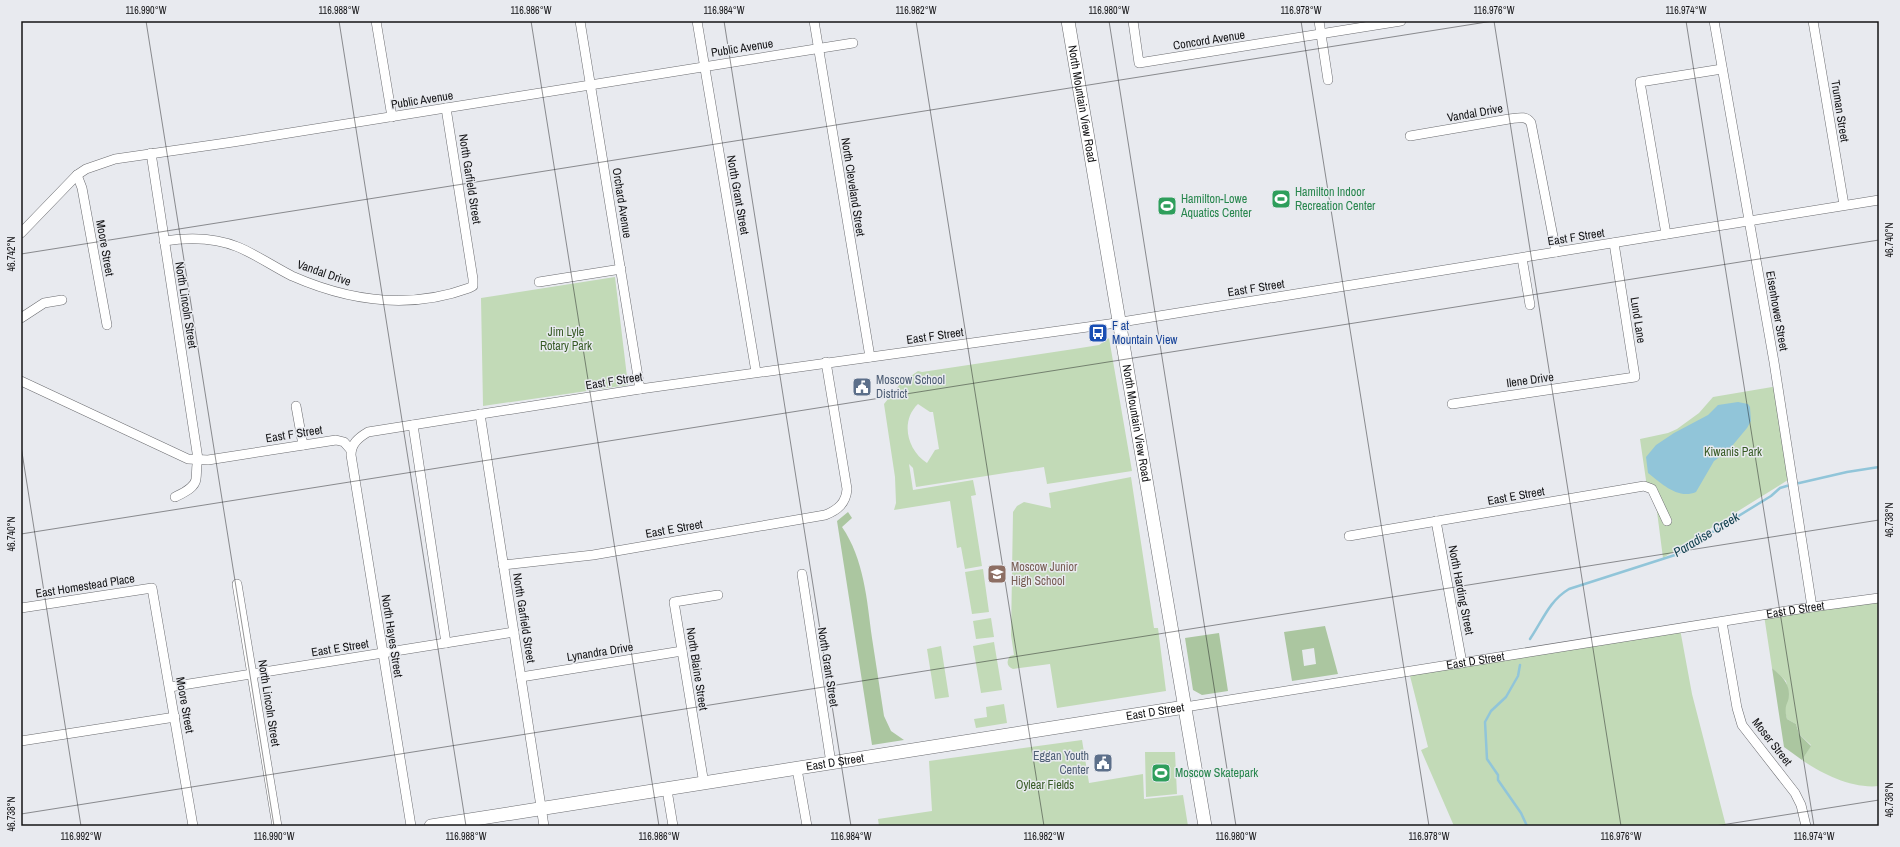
<svg xmlns="http://www.w3.org/2000/svg" width="1900" height="847" viewBox="0 0 1900 847" font-family="'Archivo Narrow',sans-serif">
	<rect width="100%" height="100%" fill="#e8eaef"/>
	<path fill="#c2dab7" fill-rule="evenodd" d="M 615,277 L 628,385 L 483,406 L 481,298 Z
		M 1109,338 L 1132,471 L 1047,484 L 1044,467 L 916,487 L 913,468 L 909,464 L 913,490 L 973,480 L 976,495 L 971,496 L 982,566 L 965,569 L 961,547 L 957,548 L 950,501 L 894,510 L 896,503 L 895,477 L 884,404 L 901,383 L 918,371 L 922,372 L 1074,349 L 1099,345 ZM 918,404 L 930,412 L 933,412 L 939,449 L 935,450 L 927,463 C 907,450 900,421 918,404 Z
		M 1778,386 L 1791,478 L 1663,558 L 1655,496 L 1647,487 L 1640,439 L 1668,433 L 1677,429 L 1699,413 L 1713,397 Z
		M 1131,477 L 1154,628 L 1158,628 L 1166,691 L 1057,708 L 1050,664 L 1013,669 C 1007,667 1006,662 1010,656 L 1014,655 L 1011,635 L 1013,512 L 1017,506 L 1024,502 L 1051,508 L 1049,493 Z
		M 983,569 L 989,612 L 972,614 L 965,572 Z
		M 1879,598 L 1879,689 L 1877,692 L 1879,694 L 1879,786 C 1853,789 1822,774 1802,760 L 1811,745 L 1799,734 L 1796,724 L 1787,719 L 1784,708 L 1789,695 L 1786,681 L 1772,668 L 1764,615 Z
		M 991,618 L 994,637 L 976,639 L 973,621 Z
		M 1680,629 L 1692,694 L 1726,826 L 1454,826 L 1421,750 L 1428,747 L 1409,672 Z
		M 994,642 L 1002,690 L 981,693 L 973,646 Z
		M 941,646 L 949,697 L 935,699 L 927,649 Z
		M 1004,704 L 1007,723 L 976,728 L 974,719 L 987,717 L 986,707 Z
		M 1082,740 L 1089,783 L 1143,774 L 1144,799 L 1183,795 L 1188,826 L 879,826 L 878,819 L 932,811 L 929,761 Z
		M 1145,752 L 1175,752 L 1177,794 L 1146,797 Z"/>
	<path fill="#abc6a0" fill-rule="evenodd" d="M 848,512 L 852,518 L 842,527 C 864,559 867,600 872,638 C 876,664 880,690 884,716 L 891,731 L 904,740 L 872,745 L 837,521 Z
		M 1325,626 L 1338,674 L 1292,681 L 1284,632 ZM 1314,648 L 1316,664 L 1304,666 L 1302,650 Z
		M 1219,633 L 1228,691 L 1202,695 L 1193,690 L 1185,638 Z
		M 1772,668 C 1780,675 1789,682 1789,694 C 1789,705 1783,703 1787,719 L 1796,724 L 1799,734 L 1811,746 L 1802,760 L 1784,747 Z"/>
	<path fill="#91c5d9" d="M 1738,402 L 1748,404 L 1750,407 L 1751,421 L 1747,428 L 1727,452 L 1714,461 L 1696,492 C 1678,500 1661,483 1648,473 L 1646,457 L 1656,445 L 1674,433 L 1708,415 L 1718,405 Z"/>
	<g fill="none" stroke-linecap="round" stroke-linejoin="round">
		<path stroke="#91c5d9" stroke-width="2.5" d="M 1795,484 L 1847,472 L 1879,467
			M 1530,639 C 1543,620 1549,601 1569,589 L 1675,555 L 1771,496 L 1780,488 L 1790,485
			M 1520,665 L 1518,676 L 1506,697 L 1491,711 L 1485,722 L 1487,759 L 1498,775 L 1498,780 L 1521,813 L 1527,826"/>
		<g stroke="#6b6c70" stroke-width="10">
			<g id="street">
				<path d="M 376,21 L 392,117"/>
				<path d="M 580,21 L 640,389"/>
				<path d="M 697,21 L 756,372"/>
				<path d="M 814,21 L 870,357"/>
				<path d="M 1133,21 L 1139,63 L 1401,21"/>
				<path d="M 1319,21 L 1328,80"/>
				<path d="M 1714,21 L 1774,362 L 1812,607"/>
				<path d="M 1813,21 L 1844,205"/>
				<path d="M 1410,136 L 1509,119 C 1518,118 1526,115 1531,123 L 1556,252"/>
				<path d="M 151,153 L 198,459 C 196,466 197,472 196,479 C 195,488 183,493 175,497"/>
				<path d="M 77,175 L 82,188 L 107,325"/>
				<path d="M 21,233 L 77,175 L 86,169 L 115,159 L 233,142 L 853,43"/>
				<path d="M 1666,234 L 1640,82 L 1722,69"/>
				<path d="M 164,241 C 190,237 214,237 238,247 C 257,255 274,267 292,276 C 349,301 409,310 469,288 L 473,286 L 473,279 L 446,108"/>
				<path d="M 1522,258 L 1530,305"/>
				<path d="M 539,282 L 621,269"/>
				<path d="M 21,318 L 44,303 L 62,300"/>
				<path d="M 21,381 L 188,459 L 208,460 L 336,440 L 344,442 L 351,450"/>
				<path d="M 1452,404 L 1635,377 L 1614,243"/>
				<path d="M 296,406 L 303,445"/>
				<path d="M 480,414 L 544,826"/>
				<path d="M 413,425 L 446,643"/>
				<path d="M 1436,521 L 1462,663"/>
				<path d="M 1349,536 L 1644,486 L 1652,489 L 1667,521"/>
				<path d="M 503,565 L 593,555 L 825,515 C 838,510 846,503 847,489 L 826,362"/>
				<path d="M 802,574 L 831,763"/>
				<path d="M 237,584 L 277,826"/>
				<path d="M 21,608 L 152,588 L 193,826"/>
				<path d="M 1722,622 L 1737,708 L 1742,725 L 1795,793 L 1801,805 L 1806,826"/>
				<path d="M 521,677 L 682,651"/>
				<path d="M 170,687 L 514,632"/>
				<path id="s1" d="M 1185,707 L 1812,607 L 1879,598"/>
				<path d="M 21,741 L 175,717"/>
				<path d="M 797,769 L 807,826"/>
				<path d="M 704,784 L 674,602 L 718,595"/>
				<path d="M 667,790 L 673,826"/>
				<path d="M 411,826 L 351,455 C 351,444 358,438 368,432 L 640,389 L 1109,324 L 1879,200"/>
			</g>
		</g>
		<g stroke="#6b6c70" stroke-width="14">
			<g id="secondary">
				<path id="s2" d="M 1068,21 L 1205,826"/>
				<path id="s3" d="M 431,826 L 1185,707"/>
			</g>
		</g>
		<use href="#street" stroke="#fff" stroke-width="9"/>
		<use href="#secondary" stroke="#fff" stroke-width="13"/>
	</g>
	<path fill="none" stroke="#141416" stroke-width="1" stroke-opacity="0.45" d="M 146,21 L 274,826M 339,21 L 466,826M 531,21 L 659,826M 724,21 L 851,826M 916,21 L 1044,826M 1109,21 L 1236,826M 1301,21 L 1429,826M 1494,21 L 1621,826M 1686,21 L 1814,826M 1879,21 L 1879,22M 21,254 L 1493,21M 21,446 L 81,826M 21,534 L 1879,240M 21,814 L 1879,520M 1715,826 L 1879,800"/>
	<defs>
		<g id="stadium-square" transform="scale(1)"><rect x="-9" y="-9" width="18" height="18" rx="4" fill="#2e9e5b" stroke="#e8eaef"/><path d="M0-5a6.5 5 0 1 0 0 10a6.5 5 0 1 0 0-10ZM-3.5-1.8h7v3.6h-7Z" fill="#fff"/></g>
		<g id="bus-square" transform="scale(1)"><rect x="-9" y="-9" width="18" height="18" rx="4" fill="#1a4fb4" stroke="#e8eaef"/><path d="M-5-6H5V4H4V6H2V4H-2V6H-4V4H-5ZM-3.5-4V0h7V-4ZM-3.5 1.2v1.5H-2V1.2ZM2 1.2v1.5H3.5V1.2Z" fill="#fff"/></g>
		<g id="civic-square" transform="scale(1)"><rect x="-9" y="-9" width="18" height="18" rx="4" fill="#5c6f8a" stroke="#e8eaef"/><path d="M-.6-6.5H3V-4.5H.6V-3L4-1V1h2V6H-6V1h2V-1L-.6-3ZM-1.2 2.5V6h2.4V2.5Z" fill="#fff"/></g>
		<g id="school-square" transform="scale(1)"><rect x="-9" y="-9" width="18" height="18" rx="4" fill="#8d6e63" stroke="#e8eaef"/><path d="M0-5L7-2L0 1L-7-2ZM-4 1L0 2.5L4 1V4Q0 6-4 4Z" fill="#fff"/></g>
	</defs>
	<g fill-rule="evenodd">
		<use href="#stadium-square" x="1281" y="199"/>
		<use href="#stadium-square" x="1167" y="206"/>
		<use href="#bus-square" x="1098" y="333"/>
		<use href="#civic-square" x="862" y="387"/>
		<use href="#school-square" x="997" y="574"/>
		<use href="#civic-square" x="1103" y="763"/>
		<use href="#stadium-square" x="1161" y="773"/>
	</g>
	<g text-anchor="middle" stroke-width="3" stroke-linejoin="round" paint-order="stroke">
		<g font-size="12" fill="#141416" stroke="#e8eaef">
			<text transform="translate(1209 40) rotate(-9)" y="4">Concord Avenue</text>
			<text transform="translate(742 48) rotate(-9)" y="4">Public Avenue</text>
			<text transform="translate(422 100) rotate(-9)" y="4">Public Avenue</text>
			<text dy="4" stroke="none"><textPath href="#s2" startOffset="84">North Mountain View Road</textPath></text>
			<text transform="translate(1840 111) rotate(81)" y="4">Truman Street</text>
			<text transform="translate(1475 113) rotate(-10)" y="4">Vandal Drive</text>
			<text transform="translate(470 179) rotate(81)" y="4">North Garfield Street</text>
			<text transform="translate(853 187) rotate(81)" y="4">North Cleveland Street</text>
			<text transform="translate(738 195) rotate(80)" y="4">North Grant Street</text>
			<text transform="translate(622 203) rotate(81)" y="4">Orchard Avenue</text>
			<text transform="translate(1576 237) rotate(-9)" y="4">East F Street</text>
			<text transform="translate(105 248) rotate(80)" y="4">Moore Street</text>
			<text transform="translate(324 273) rotate(19)" y="4">Vandal Drive</text>
			<text transform="translate(1256 288) rotate(-9)" y="4">East F Street</text>
			<text transform="translate(186 305) rotate(81)" y="4">North Lincoln Street</text>
			<text transform="translate(1777 311) rotate(80)" y="4">Eisenhower Street</text>
			<text transform="translate(1638 320) rotate(81)" y="4">Lund Lane</text>
			<text transform="translate(935 336) rotate(-8)" y="4">East F Street</text>
			<text transform="translate(1530 380) rotate(-8)" y="4">Ilene Drive</text>
			<text transform="translate(614 381) rotate(-9)" y="4">East F Street</text>
			<text dy="4" stroke="none"><textPath href="#s2" startOffset="408">North Mountain View Road</textPath></text>
			<text transform="translate(294 434) rotate(-9)" y="4">East F Street</text>
			<text transform="translate(1516 496) rotate(-10)" y="4">East E Street</text>
			<text transform="translate(674 529) rotate(-10)" y="4">East E Street</text>
			<text transform="translate(85 586) rotate(-9)" y="4">East Homestead Place</text>
			<text transform="translate(1461 590) rotate(79)" y="4">North Harding Street</text>
			<text dy="4" stroke="none"><textPath href="#s1" startOffset="618">East D Street</textPath></text>
			<text transform="translate(524 618) rotate(81)" y="4">North Garfield Street</text>
			<text transform="translate(392 636) rotate(81)" y="4">North Hayes Street</text>
			<text transform="translate(340 648) rotate(-9)" y="4">East E Street</text>
			<text transform="translate(600 652) rotate(-9)" y="4">Lynandra Drive</text>
			<text dy="4" stroke="none"><textPath href="#s1" startOffset="294">East D Street</textPath></text>
			<text transform="translate(828 667) rotate(81)" y="4">North Grant Street</text>
			<text transform="translate(697 669) rotate(81)" y="4">North Blaine Street</text>
			<text transform="translate(269 703) rotate(81)" y="4">North Lincoln Street</text>
			<text transform="translate(185 705) rotate(80)" y="4">Moore Street</text>
			<text dy="4" stroke="none"><textPath href="#s3" startOffset="733">East D Street</textPath></text>
			<text transform="translate(1772 742) rotate(52)" y="4">Moser Street</text>
			<text dy="4" stroke="none"><textPath href="#s3" startOffset="409">East D Street</textPath></text>
		</g>
		<g font-size="12" fill="#27864d" stroke="#e8eaef" text-anchor="start">
			<text x="1295" y="196">Hamilton Indoor<tspan x="1295" dy="14">Recreation Center</tspan></text>
			<text x="1181" y="203">Hamilton-Lowe<tspan x="1181" dy="14">Aquatics Center</tspan></text>
			<text x="1175" y="777">Moscow Skatepark</text>
		</g>
		<g font-size="12" fill="#164399" stroke="#e8eaef" text-anchor="start">
			<text x="1112" y="330">F at<tspan x="1112" dy="14">Mountain View</tspan></text>
		</g>
		<g font-size="12" fill="#375a25" stroke="#e8eaef">
			<text x="566" y="336">Jim Lyle<tspan x="566" dy="14">Rotary Park</tspan></text>
			<text x="1733" y="456">Kiwanis Park</text>
			<text x="1045" y="789">Oylear Fields</text>
		</g>
		<g font-size="12" fill="#4e5e75" stroke="#e8eaef" text-anchor="start">
			<text x="876" y="384">Moscow School<tspan x="876" dy="14">District</tspan></text>
			<text x="1089" y="760" text-anchor="end">Eggan Youth<tspan x="1089" dy="14">Center</tspan></text>
		</g>
		<g font-size="12" fill="#785e54" stroke="#e8eaef" text-anchor="start">
			<text x="1011" y="571">Moscow Junior<tspan x="1011" dy="14">High School</tspan></text>
		</g>
		<g font-size="13" font-style="italic" fill="#13414f" stroke="#e8eaef">
			<text transform="translate(1706 534) rotate(-31)" y="5">Paradise Creek</text>
		</g>
	</g>
	<rect width="1900" height="847" fill="none" stroke="#e8eaef" stroke-width="44"/>
	<rect x="22" y="22" width="1856" height="803" fill="none" stroke="#141416" stroke-width="1.5"/>
	<g font-size="10" text-anchor="middle" fill="#141416">
		<text x="146" y="14">116.990°W</text>
		<text x="339" y="14">116.988°W</text>
		<text x="531" y="14">116.986°W</text>
		<text x="724" y="14">116.984°W</text>
		<text x="916" y="14">116.982°W</text>
		<text x="1109" y="14">116.980°W</text>
		<text x="1301" y="14">116.978°W</text>
		<text x="1494" y="14">116.976°W</text>
		<text x="1686" y="14">116.974°W</text>
		<text transform="translate(1889 240) rotate(-90)" y="4">46.740°N</text>
		<text transform="translate(11 254) rotate(-90)" y="4">46.742°N</text>
		<text transform="translate(1889 520) rotate(-90)" y="4">46.738°N</text>
		<text transform="translate(11 534) rotate(-90)" y="4">46.740°N</text>
		<text transform="translate(1889 800) rotate(-90)" y="4">46.736°N</text>
		<text transform="translate(11 814) rotate(-90)" y="4">46.738°N</text>
		<text x="81" y="840">116.992°W</text>
		<text x="274" y="840">116.990°W</text>
		<text x="466" y="840">116.988°W</text>
		<text x="659" y="840">116.986°W</text>
		<text x="851" y="840">116.984°W</text>
		<text x="1044" y="840">116.982°W</text>
		<text x="1236" y="840">116.980°W</text>
		<text x="1429" y="840">116.978°W</text>
		<text x="1621" y="840">116.976°W</text>
		<text x="1814" y="840">116.974°W</text>
	</g>
</svg>
